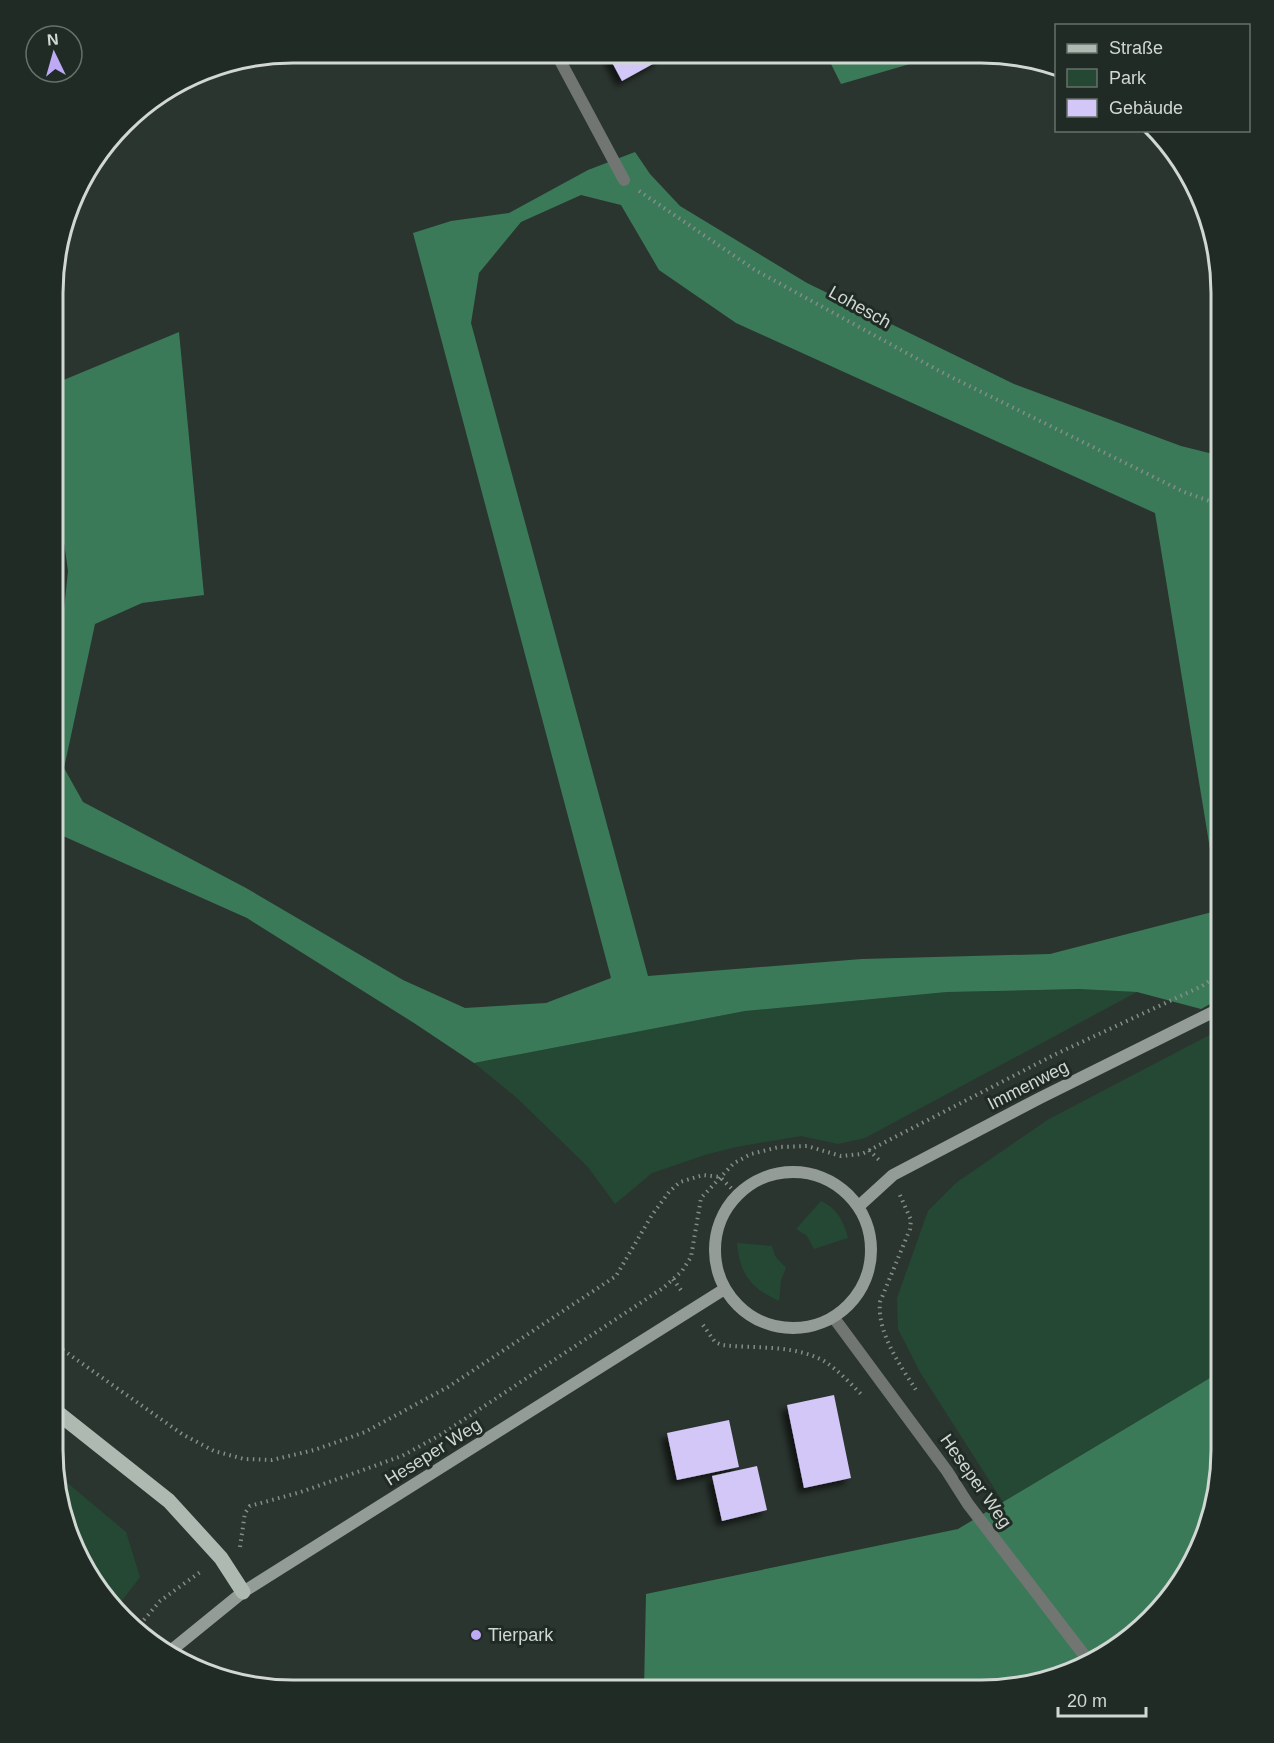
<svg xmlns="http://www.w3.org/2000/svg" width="1274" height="1743" viewBox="0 0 1274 1743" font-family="Helvetica,sans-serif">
	<defs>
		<filter id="shadow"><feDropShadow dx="-5.5" dy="5.5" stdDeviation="3" flood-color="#0009"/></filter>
	</defs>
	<rect width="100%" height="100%" fill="#2b352f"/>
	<path fill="#244834" d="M 1079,989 L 1137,992 L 865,1138 L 838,1144 L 801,1136 L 741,1146 L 708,1154 L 652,1173 L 615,1204 L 588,1167 L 517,1098 L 474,1063 L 745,1011 L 947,992 Z
		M 1221,1029 L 1221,1340 L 1215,1375 L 1003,1502 L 920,1372 L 898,1329 L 897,1298 L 928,1211 L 957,1182 L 1049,1119 Z
		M 821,1201 C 837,1208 844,1222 848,1238 L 814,1249 L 807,1236 L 796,1229 Z
		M 737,1243 L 772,1246 L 775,1256 L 786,1268 L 781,1280 L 779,1301 C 751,1288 740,1275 737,1243 Z
		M 58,1475 L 126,1532 L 140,1577 L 118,1606 L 77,1556 Z"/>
	<path fill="#3b7a59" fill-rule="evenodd" d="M 826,54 L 933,54 L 934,57 L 841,84 Z
		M 635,152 L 650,174 L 680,206 L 807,283 L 1014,384 L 1181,446 L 1221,456 L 1221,998 L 1201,1009 L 1137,992 L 1079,989 L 947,992 L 745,1011 L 474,1063 L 414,1023 L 247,918 L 54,832 L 54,687 L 57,676 L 68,571 L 54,470 L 54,384 L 179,332 L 204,595 L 142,603 L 95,624 L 64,768 L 83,802 L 246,888 L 403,980 L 465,1008 L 546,1003 L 611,978 L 413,233 L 451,221 L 509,213 L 588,170 ZM 581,195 L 621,205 L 659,270 L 736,323 L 1155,513 L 1220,910 L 1050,954 L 862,959 L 648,976 L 471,323 L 479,273 L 521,222 Z
		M 1221,1340 L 1221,1466 L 1209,1528 L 1181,1584 L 1139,1631 L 1087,1666 L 982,1690 L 644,1690 L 646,1594 L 958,1529 L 1215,1375 Z"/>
	<path fill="#d3c7f7" filter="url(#shadow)" d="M 607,53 L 657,54 L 660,60 L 622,81 Z
		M 834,1395 L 851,1478 L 804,1488 L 787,1405 Z
		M 729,1420 L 739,1467 L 677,1480 L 667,1433 Z
		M 757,1466 L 767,1510 L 722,1521 L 712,1476 Z"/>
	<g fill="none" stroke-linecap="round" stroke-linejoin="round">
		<path stroke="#858d88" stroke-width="4" stroke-dasharray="1.5 4.5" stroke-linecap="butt" d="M 639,191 L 755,270 L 945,374 L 1184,492 L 1221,505
			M 869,1150 L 880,1161
			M 900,1195 L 911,1220 L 910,1229 L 880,1302 C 877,1333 900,1365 916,1390
			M 673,1279 L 683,1293
			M 703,1325 L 715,1342 L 722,1345 C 755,1349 793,1344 824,1361 C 838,1370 851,1384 863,1396
			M 53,1343 L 182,1434 L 214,1451 L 244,1459 L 272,1460 L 314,1450 L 365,1432 L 448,1387 L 616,1276 L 652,1215 L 669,1192 L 680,1182 L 703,1175 L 720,1177 L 737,1194
			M 240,1547 L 245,1513 L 250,1506 L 301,1492 L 402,1456 L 442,1434 L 663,1288 L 682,1271 L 691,1257 L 701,1198 L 734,1163 L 751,1154 L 779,1147 L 807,1146 L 841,1156 L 862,1154 L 1056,1054 L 1202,986 L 1221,973
			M 136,1629 L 160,1601 L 203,1570"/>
		<path stroke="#717673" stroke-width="12" d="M 556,53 L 624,180
			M 834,1318 L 947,1471 L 968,1504 L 1091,1664"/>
		<path stroke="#949c97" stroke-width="12" d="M715 1250a78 78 0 1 1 156 0a78 78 0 1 1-156 0Z
			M 859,1206 L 893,1175 L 1040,1098 L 1221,1008
			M 168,1653 L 243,1592 L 723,1290"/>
		<path stroke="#aeb9b2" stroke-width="15" d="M 53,1409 L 169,1501 L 221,1558 L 243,1592"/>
	</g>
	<circle fill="#bea9f5" stroke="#212b25" stroke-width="2" cx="476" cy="1635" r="6"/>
	<g text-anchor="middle" stroke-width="6" stroke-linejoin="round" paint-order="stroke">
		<g font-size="18" fill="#d1d7d3" stroke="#212b25">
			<text transform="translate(860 307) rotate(29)" y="6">Lohesch</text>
			<text transform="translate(1028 1085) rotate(-27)" y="6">Immenweg</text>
			<text transform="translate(433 1452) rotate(-32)" y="6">Heseper Weg</text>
			<text transform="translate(976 1481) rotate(55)" y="6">Heseper Weg</text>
		</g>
		<g font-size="18" fill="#d1d7d3" stroke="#212b25" text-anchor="start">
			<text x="488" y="1641">Tierpark</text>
		</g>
	</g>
	<path d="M0 0H1274V1743H0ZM293 63H981A230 230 0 0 1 1211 293V1450A230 230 0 0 1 981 1680H293A230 230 0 0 1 63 1450V293A230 230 0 0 1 293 63Z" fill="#212b25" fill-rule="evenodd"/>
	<path fill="none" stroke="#d1d7d3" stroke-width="3" d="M293 63H981A230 230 0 0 1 1211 293V1450A230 230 0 0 1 981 1680H293A230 230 0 0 1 63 1450V293A230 230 0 0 1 293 63Z"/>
	<rect x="1055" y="24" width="195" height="108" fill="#212b25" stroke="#67706b" stroke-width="1.5"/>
	<rect x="1067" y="44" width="30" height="9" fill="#aeb9b2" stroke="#67706b" stroke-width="1.5"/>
	<text x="1109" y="54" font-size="18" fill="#d1d7d3">Straße</text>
	<rect x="1067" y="69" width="30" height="18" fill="#244834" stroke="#67706b" stroke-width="1.5"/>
	<text x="1109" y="84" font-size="18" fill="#d1d7d3">Park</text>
	<rect x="1067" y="99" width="30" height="18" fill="#d3c7f7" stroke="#67706b" stroke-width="1.5"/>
	<text x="1109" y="114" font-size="18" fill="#d1d7d3">Gebäude</text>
	<g transform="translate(54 54) rotate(355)"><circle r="28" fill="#212b25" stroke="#67706b" stroke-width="1.5"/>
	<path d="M0-4.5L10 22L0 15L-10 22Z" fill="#bea9f5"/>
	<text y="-9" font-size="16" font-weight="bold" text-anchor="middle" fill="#d1d7d3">N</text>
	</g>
	<path d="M1058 1707v9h88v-9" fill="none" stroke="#d1d7d3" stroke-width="3"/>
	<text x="1067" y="1707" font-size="18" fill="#d1d7d3" stroke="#212b25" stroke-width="4.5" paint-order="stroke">20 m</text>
</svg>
